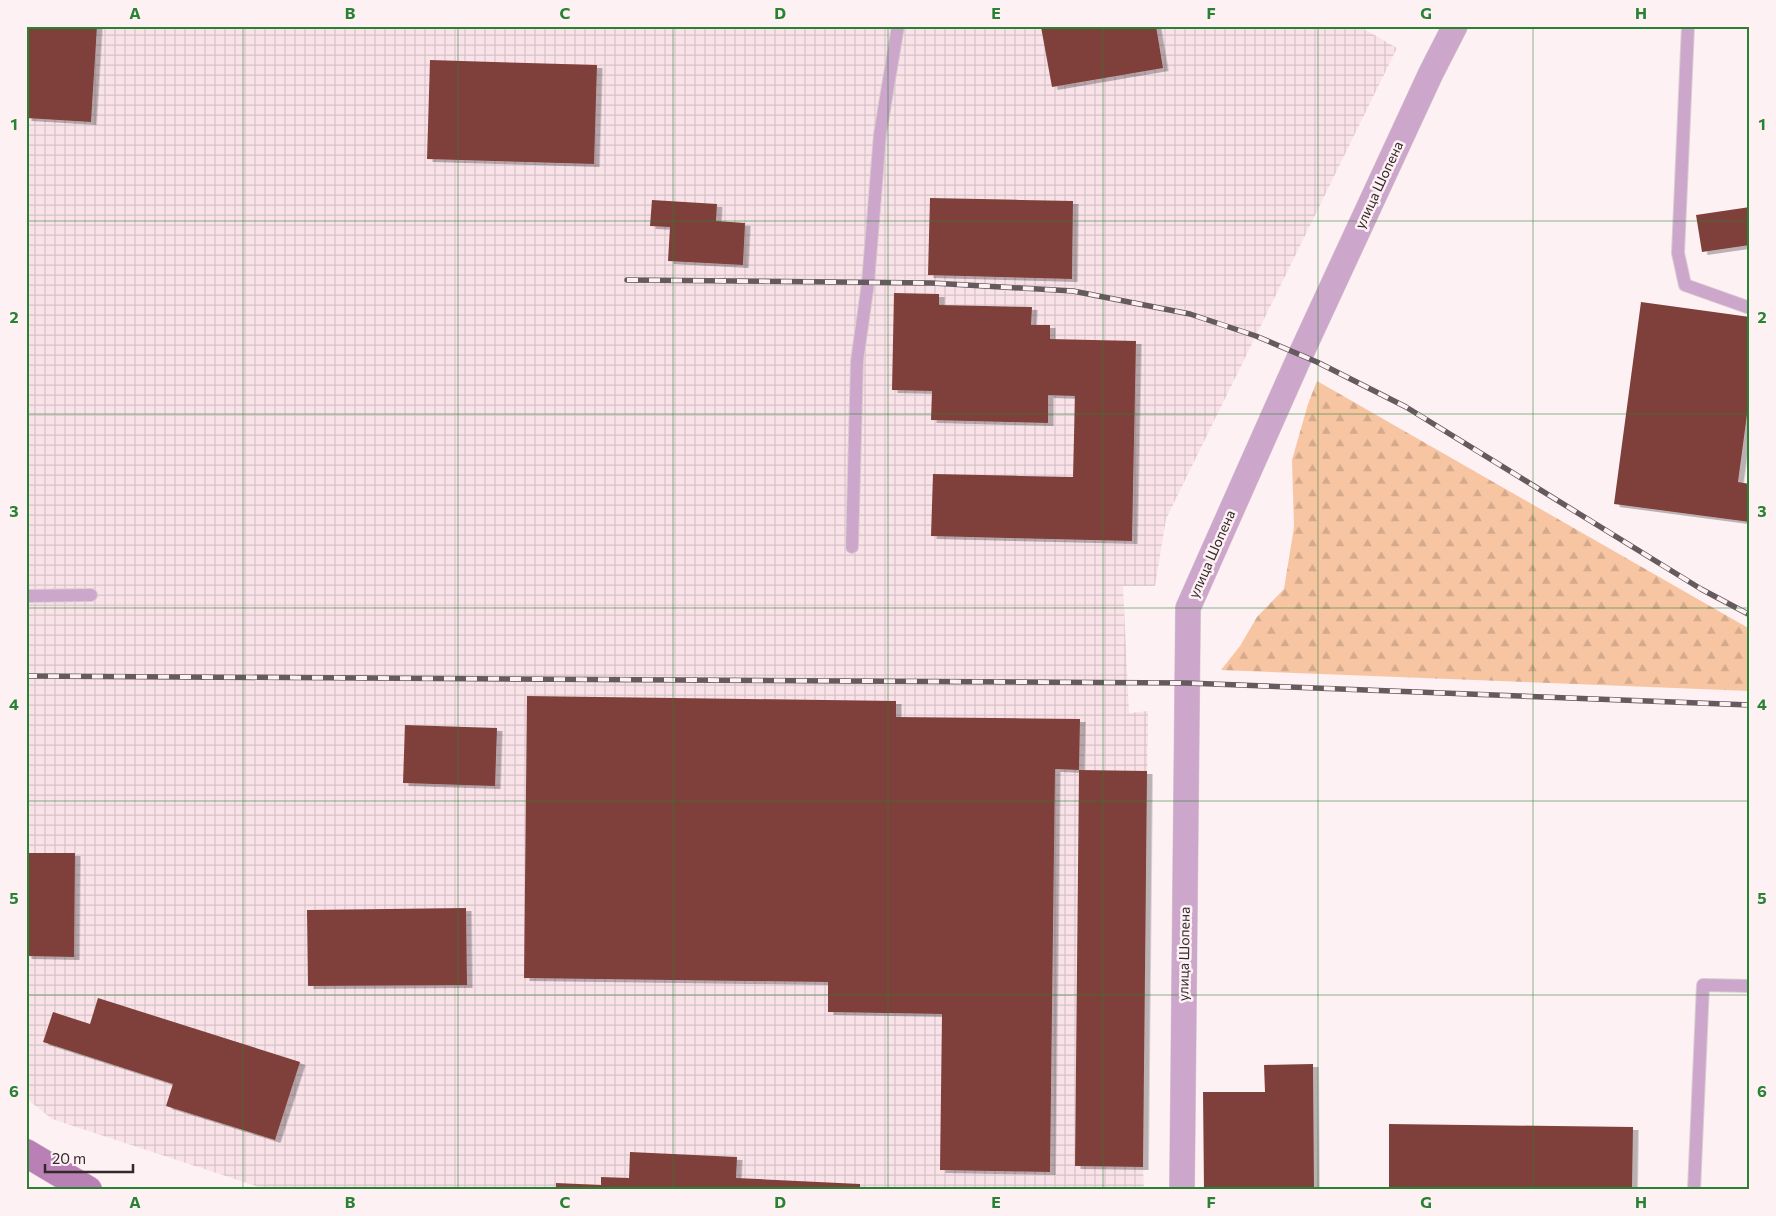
<svg xmlns="http://www.w3.org/2000/svg" width="1776" height="1216" viewBox="0 0 1776 1216" font-family="Commissioner,sans-serif">
	<defs>
		<pattern id="industrial-grid" width="8" height="8" patternUnits="userSpaceOnUse" patternTransform="scale(1.25)"><rect width="8" height="8" fill="#f9e3e9"/><path d="M0 4h8M4 0v8" fill="none" stroke="#d6c3c8"/></pattern>
		<pattern id="forest-firs" width="22" height="20" patternUnits="userSpaceOnUse" patternTransform="scale(1.25)"><rect width="22" height="20" fill="#f7c5a2"/><path d="M5 1l3.5 6h-7zM16 11l3.5 6h-7z" fill="#d4a98c"/></pattern>
		<filter id="shadow"><feDropShadow dx="5.5" dy="3" stdDeviation="0" flood-color="#0004"/></filter>
	</defs>
	<rect width="100%" height="100%" fill="#fdf1f4"/>
	<path fill="url(#industrial-grid)" d="M 26,26 L 1359,26 L 1397,48 L 1166,519 L 1155,586 L 1123,586 L 1129,713 L 1148,711 L 1143,1167 L 1144,1190 L 268,1190 L 52,1119 L 26,1098 Z"/>
	<path fill="url(#forest-firs)" d="M 1317,381 L 1750,629 L 1750,691 L 1221,670 L 1240,646 L 1257,617 L 1284,589 L 1294,527 L 1292,460 L 1308,404 Z"/>
	<path fill="#7f413a" filter="url(#shadow)" d="M 29,26 L 97,26 L 91,122 L 26,118 L 26,68 Z
		M 1044,26 L 1156,26 L 1163,68 L 1052,87 L 1041,27 Z
		M 430,60 L 597,65 L 594,164 L 427,159 Z
		M 930,198 L 1073,201 L 1072,279 L 928,275 Z
		M 652,200 L 717,204 L 716,221 L 745,223 L 743,265 L 668,261 L 670,227 L 650,226 Z
		M 1750,207 L 1750,245 L 1702,252 L 1696,215 Z
		M 894,293 L 939,294 L 939,305 L 1032,307 L 1031,325 L 1050,325 L 1050,339 L 1136,341 L 1132,541 L 931,536 L 933,474 L 1073,477 L 1075,396 L 1048,395 L 1048,423 L 931,420 L 932,391 L 892,390 Z
		M 1641,302 L 1750,317 L 1750,392 L 1738,482 L 1750,484 L 1750,522 L 1614,504 Z
		M 527,696 L 896,701 L 896,717 L 1080,719 L 1079,770 L 1055,769 L 1050,1172 L 940,1170 L 942,1014 L 828,1012 L 828,982 L 524,978 Z
		M 405,725 L 497,728 L 495,786 L 403,783 Z
		M 1079,770 L 1147,771 L 1143,1167 L 1075,1166 Z
		M 26,853 L 75,853 L 74,957 L 26,956 Z
		M 466,908 L 467,985 L 308,986 L 307,910 Z
		M 98,998 L 300,1062 L 275,1140 L 166,1106 L 173,1084 L 43,1042 L 53,1012 L 90,1024 Z
		M 1313,1064 L 1314,1190 L 1204,1190 L 1203,1092 L 1265,1092 L 1264,1065 Z
		M 1389,1124 L 1633,1127 L 1632,1190 L 1389,1190 Z
		M 630,1152 L 737,1157 L 736,1178 L 860,1184 L 860,1190 L 556,1190 L 556,1183 L 601,1185 L 601,1177 L 629,1178 Z"/>
	<g fill="none" stroke-linecap="round" stroke-linejoin="round">
		<g stroke="#d9cdd0" stroke-width="14">
			<path id="service" d="M 1688,26 L 1678,253 L 1685,285 L 1750,308
				M 852,547 L 857,361 L 868,283 L 880,134 L 898,26
				M 26,596 L 91,595
				M 1694,1190 L 1703,985 L 1750,986"/>
		</g>
		<g stroke="#d9cdd0" stroke-width="26">
			<path id="minor" d="M 1182,1190 L 1188,608 L 1300,356 L 1431,73 L 1455,26"/>
		</g>
		<g stroke="#d9cdd0" stroke-width="29">
			<path id="secondary" d="M 26,1153 L 88,1190"/>
		</g>
		<use href="#service" stroke="#cda7cb" stroke-width="12"/>
		<use href="#minor" stroke="#cda7cb" stroke-width="25"/>
		<use href="#secondary" stroke="#b880b5" stroke-width="28"/>
		<g stroke="#655a5d" stroke-width="5.5">
			<path id="rail" d="M 627,280 L 932,283 L 1073,291 L 1190,314 L 1256,336 L 1317,362 L 1406,407 L 1701,589 L 1750,615
				M 26,676 L 1187,683 L 1750,705"/>
		</g>
		<use href="#rail" stroke="#fdf1f4" stroke-width="4" stroke-dasharray="11" stroke-linecap="butt"/>
	</g>
	<path fill="none" stroke="#288232" stroke-width="1" stroke-opacity="0.55" d="M 243,26 L 243,1190M 458,26 L 458,1190M 673,26 L 673,1190M 888,26 L 888,1190M 1103,26 L 1103,1190M 1318,26 L 1318,1190M 1533,26 L 1533,1190M 26,221 L 1750,221M 26,414 L 1750,414M 26,608 L 1750,608M 26,801 L 1750,801M 26,995 L 1750,995"/>
	<g text-anchor="middle" stroke-width="5" stroke-linejoin="round" paint-order="stroke">
		<g font-size="14" fill="#33282b" stroke="#fdf1f4">
			<text transform="translate(1379 185) rotate(-65)" y="5">улица Шопена</text>
			<text transform="translate(1212 554) rotate(-66)" y="5">улица Шопена</text>
			<text transform="translate(1184 954) rotate(-89)" y="5">улица Шопена</text>
		</g>
	</g>
	<rect width="1776" height="1216" fill="none" stroke="#fdf1f4" stroke-width="55"/>
	<path d="M45 1164v8h88v-8" fill="none" stroke="#33282b" stroke-width="2.5"/>
	<text x="52" y="1164" font-size="15" fill="#33282b" stroke="#fdf1f4" stroke-width="4" paint-order="stroke">20 m</text>
	<rect x="28" y="28" width="1720" height="1160" fill="none" stroke="#288232" stroke-width="2"/>
	<g font-size="16" text-anchor="middle" font-weight="bold" fill="#288232">
		<text x="135" y="19">A</text>
		<text x="350" y="19">B</text>
		<text x="565" y="19">C</text>
		<text x="780" y="19">D</text>
		<text x="996" y="19">E</text>
		<text x="1211" y="19">F</text>
		<text x="1426" y="19">G</text>
		<text x="1641" y="19">H</text>
		<text x="14" y="130">1</text>
		<text x="1762" y="130">1</text>
		<text x="14" y="323">2</text>
		<text x="1762" y="323">2</text>
		<text x="14" y="517">3</text>
		<text x="1762" y="517">3</text>
		<text x="14" y="710">4</text>
		<text x="1762" y="710">4</text>
		<text x="14" y="904">5</text>
		<text x="1762" y="904">5</text>
		<text x="14" y="1097">6</text>
		<text x="1762" y="1097">6</text>
		<text x="135" y="1208">A</text>
		<text x="350" y="1208">B</text>
		<text x="565" y="1208">C</text>
		<text x="780" y="1208">D</text>
		<text x="996" y="1208">E</text>
		<text x="1211" y="1208">F</text>
		<text x="1426" y="1208">G</text>
		<text x="1641" y="1208">H</text>
	</g>
</svg>
